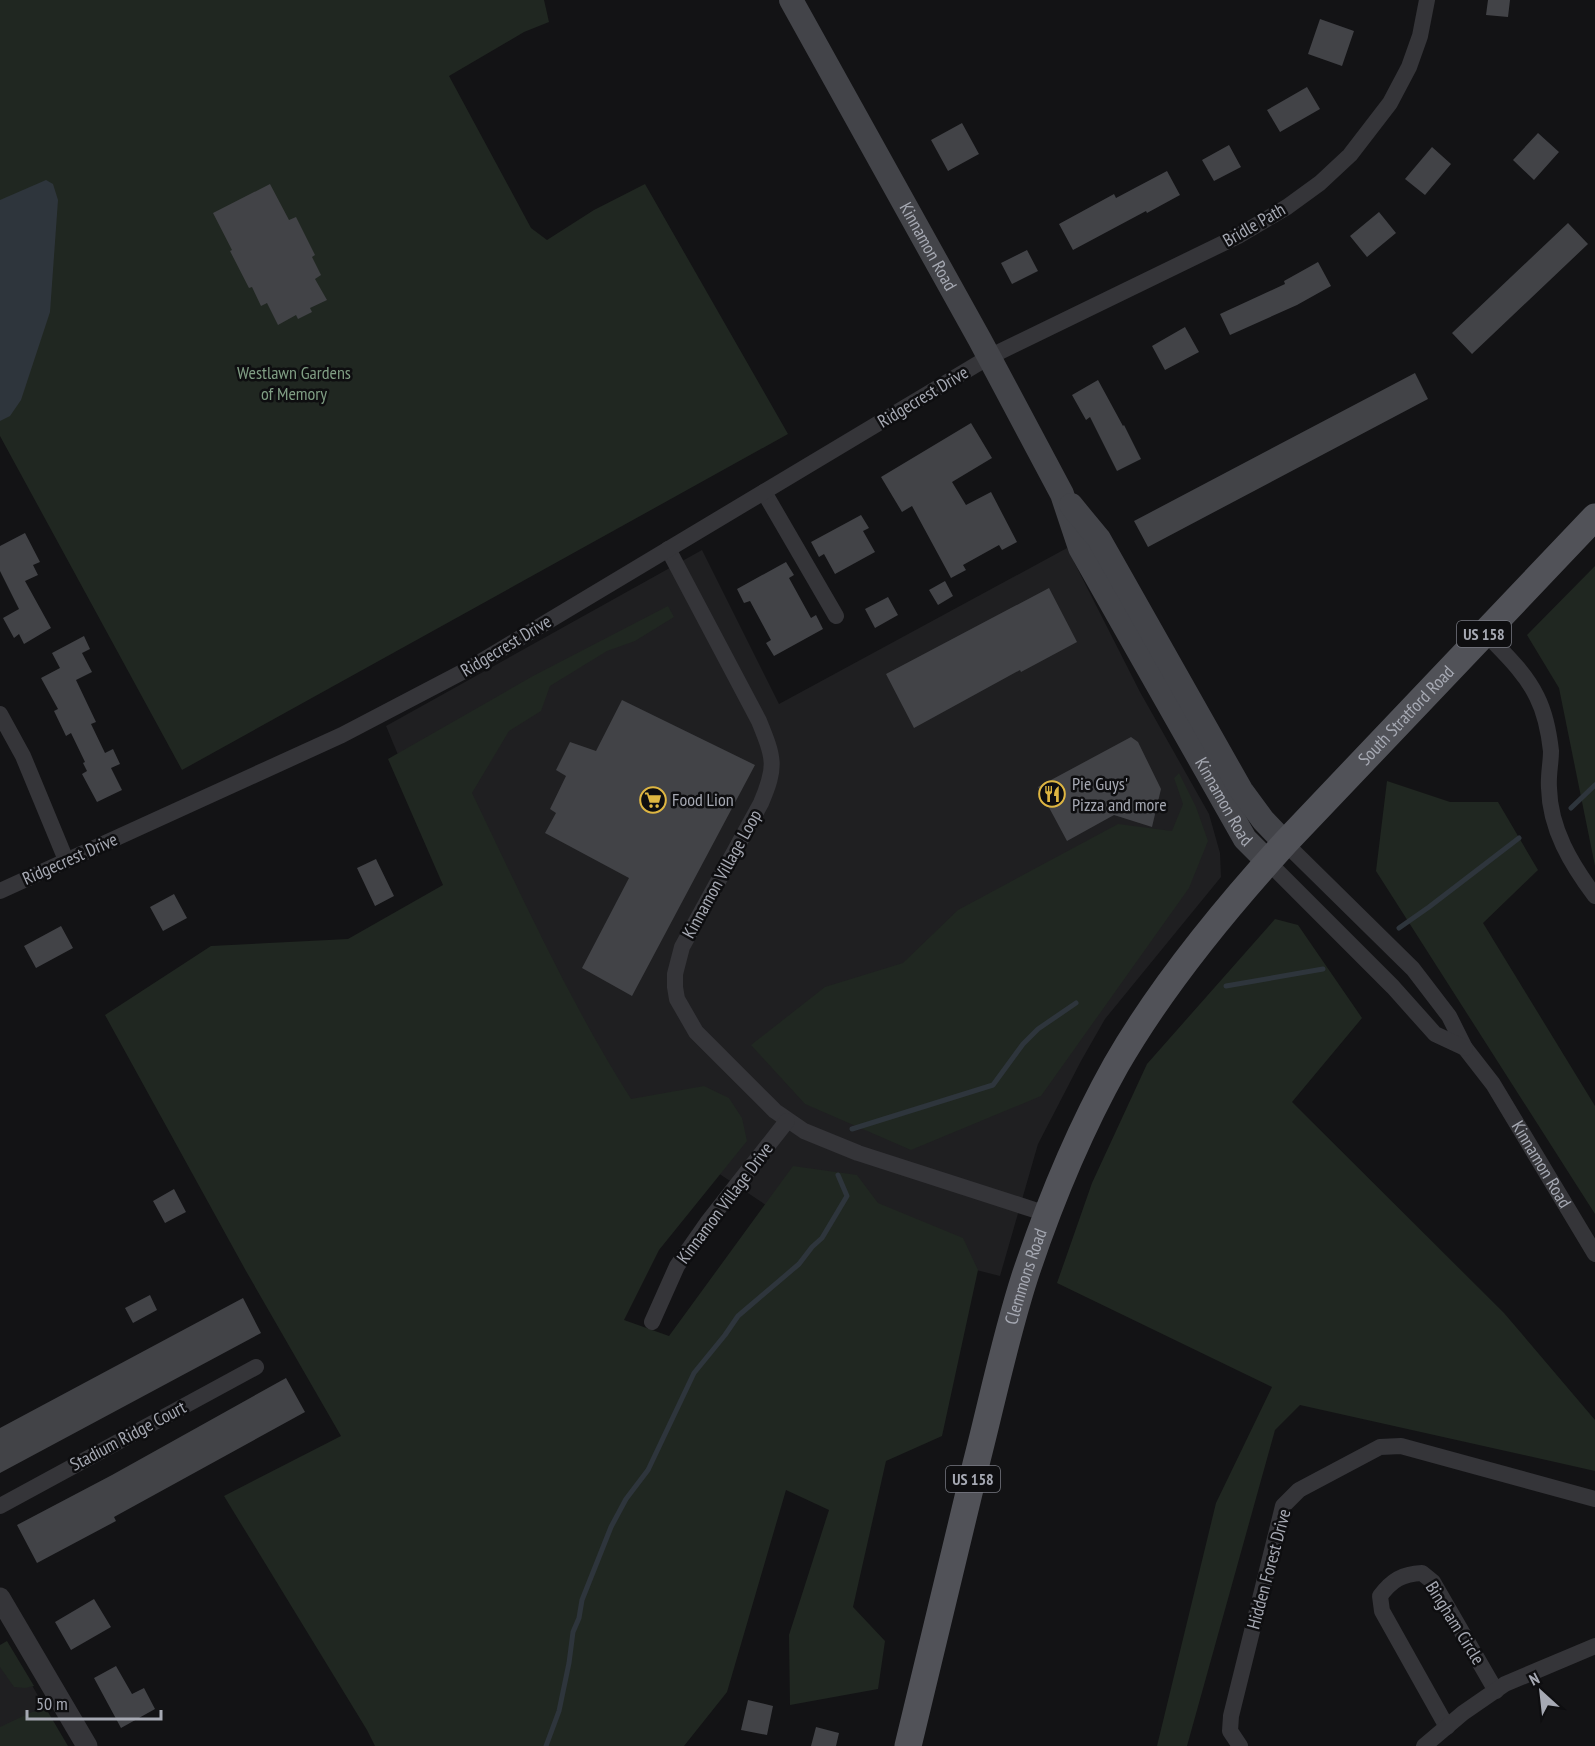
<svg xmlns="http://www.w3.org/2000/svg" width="1595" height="1746" viewBox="0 0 1595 1746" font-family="'PT Sans Narrow',sans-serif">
	<rect width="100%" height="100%" fill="#131315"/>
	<path fill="#1f1f21" d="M 1067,548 L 1140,692 L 1209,814 L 1220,853 L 1221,877 L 1105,1019 L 1081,1061 L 1038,1144 L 1000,1276 L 794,1224 L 639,1120 L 463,910 L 386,726 L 702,550 L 779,704 Z
		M 7,1642 L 67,1746 L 0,1746 L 0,1646 Z"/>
	<path fill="#202721" d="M 0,0 L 544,0 L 549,22 L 524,32 L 449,76 L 531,228 L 547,240 L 594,210 L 645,184 L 788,434 L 182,770 L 0,436 Z
		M 1595,566 L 1595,866 L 1559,688 L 1527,635 Z
		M 668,606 L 674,617 L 635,641 L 607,651 L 550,686 L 541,711 L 509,731 L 472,793 C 522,897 569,1001 631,1099 L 704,1086 L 729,1098 L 742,1118 L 747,1141 L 659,1250 L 624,1320 L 669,1336 L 793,1166 L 857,1175 L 878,1203 L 963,1238 L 978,1270 L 942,1436 L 886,1461 L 853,1607 L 885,1641 L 878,1689 L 790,1705 L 789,1635 L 829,1510 L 786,1490 L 727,1692 L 684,1746 L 375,1746 L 367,1730 L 224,1496 L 341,1436 L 246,1271 L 105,1015 L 211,946 L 348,939 L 443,885 L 388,759 L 533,676 Z
		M 1179,773 L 1196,807 L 1208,841 L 1189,888 L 1041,1096 L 911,1150 L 805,1104 L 751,1045 L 825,987 L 903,963 L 958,910 L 1118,824 L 1172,831 L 1183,804 L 1174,778 Z
		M 1387,781 L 1450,802 L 1498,802 L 1538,870 L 1483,923 L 1595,1106 L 1595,1214 L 1376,871 Z
		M 1275,919 L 1298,925 L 1362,1018 L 1292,1102 L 1504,1313 L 1595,1420 L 1595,1471 L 1300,1405 L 1275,1430 L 1187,1746 L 1157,1746 L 1216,1503 L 1272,1387 L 1057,1283 L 1092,1183 L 1147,1064 Z
		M 7,1641 L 34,1686 L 25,1688 L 14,1687 L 0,1667 L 0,1645 Z
		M 43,1710 L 48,1712 L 68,1746 L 0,1746 L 0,1727 L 32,1712 Z"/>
	<path fill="#2e353c" d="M 46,180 L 53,184 L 58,200 L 50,312 L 21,400 L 10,416 L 0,421 L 0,200 Z"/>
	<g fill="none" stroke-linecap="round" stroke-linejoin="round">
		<path stroke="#2e353c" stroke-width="5" d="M 1571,808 L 1595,785
			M 1399,928 L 1429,907 L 1519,838
			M 1226,986 L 1323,969
			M 852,1129 L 993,1085 L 1023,1044 L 1038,1029 L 1076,1003
			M 546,1746 L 559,1711 L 569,1663 L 573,1632 L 579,1618 L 582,1600 L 611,1527 L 626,1499 L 648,1470 L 694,1373 L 725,1335 L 738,1316 L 799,1264 L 812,1247 L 822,1238 L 847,1196 L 838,1175"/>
	</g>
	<path fill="#424347" d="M 1488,0 L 1510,0 L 1508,17 L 1486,15 Z
		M 1320,19 L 1354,31 L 1342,66 L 1308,54 Z
		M 1307,87 L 1320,109 L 1280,132 L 1267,110 Z
		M 962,123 L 979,154 L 948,171 L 931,140 Z
		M 1538,133 L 1559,152 L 1534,180 L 1513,160 Z
		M 1229,145 L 1241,167 L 1214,181 L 1202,160 Z
		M 1432,147 L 1451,164 L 1425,195 L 1405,179 Z
		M 1167,171 L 1180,195 L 1147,213 L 1146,211 L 1073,250 L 1059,224 L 1114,194 L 1116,198 Z
		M 270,184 L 289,220 L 296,217 L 315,255 L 312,257 L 321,275 L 315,279 L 327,300 L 310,308 L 312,312 L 298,319 L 296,315 L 278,325 L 267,303 L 261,306 L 252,287 L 249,288 L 230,251 L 232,250 L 213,213 Z
		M 1379,212 L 1396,233 L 1367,257 L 1350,236 Z
		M 1568,223 L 1588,244 L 1472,354 L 1452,333 Z
		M 1027,250 L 1038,271 L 1012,284 L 1001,263 Z
		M 1318,262 L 1331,286 L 1297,305 L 1230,335 L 1220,314 L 1285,284 L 1284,281 Z
		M 1185,327 L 1199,352 L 1165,370 L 1152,346 Z
		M 1415,373 L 1428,399 L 1148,547 L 1134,521 Z
		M 1098,380 L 1123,426 L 1124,425 L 1141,459 L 1117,471 L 1090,417 L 1086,420 L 1072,395 Z
		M 971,423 L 992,458 L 952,482 L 966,505 L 991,492 L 1017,542 L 1002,550 L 999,545 L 963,565 L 966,570 L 951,578 L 912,506 L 902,512 L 881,477 Z
		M 861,515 L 869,528 L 863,531 L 875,552 L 835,574 L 824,554 L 819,557 L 811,542 Z
		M 25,533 L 40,562 L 33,565 L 38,575 L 25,581 L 51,628 L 24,644 L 19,634 L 14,638 L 3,618 L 19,609 L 0,571 L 0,546 Z
		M 786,562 L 794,575 L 789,578 L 811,618 L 816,615 L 823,629 L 774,656 L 766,643 L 771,640 L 750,601 L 744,603 L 737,589 Z
		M 945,581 L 953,596 L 938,605 L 929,590 Z
		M 1049,588 L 1077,642 L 1021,672 L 1020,670 L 914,728 L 886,674 Z
		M 888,597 L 898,615 L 875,628 L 865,609 Z
		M 84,636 L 90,649 L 82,653 L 92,672 L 76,680 L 96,722 L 91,724 L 105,753 L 113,749 L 120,764 L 111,768 L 122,790 L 97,802 L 82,774 L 87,771 L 83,763 L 85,762 L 71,733 L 66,736 L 54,711 L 58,709 L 41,678 L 60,668 L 52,653 Z
		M 622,700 L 755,765 L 632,996 L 582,968 L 629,878 L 545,833 L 556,813 L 550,809 L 566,776 L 556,770 L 570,742 L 596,751 Z
		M 1131,737 L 1138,742 L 1161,789 L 1152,827 L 1114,815 L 1067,841 L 1038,787 Z
		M 376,859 L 394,896 L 375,906 L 357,868 Z
		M 174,894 L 187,918 L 163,931 L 150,907 Z
		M 61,926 L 73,948 L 36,968 L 24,946 Z
		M 174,1189 L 186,1212 L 165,1223 L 153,1201 Z
		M 150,1295 L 157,1310 L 133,1323 L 125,1308 Z
		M 243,1298 L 261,1333 L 0,1473 L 0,1428 Z
		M 286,1378 L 305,1412 L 114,1517 L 116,1521 L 37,1563 L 17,1525 L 112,1475 Z
		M 94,1599 L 111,1627 L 71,1650 L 55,1622 Z
		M 116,1666 L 132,1694 L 144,1688 L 155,1709 L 121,1728 L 94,1678 Z
		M 748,1700 L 773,1706 L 767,1735 L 741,1730 Z
		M 816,1727 L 839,1733 L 836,1746 L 811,1746 Z"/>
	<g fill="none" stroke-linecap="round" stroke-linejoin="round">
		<g stroke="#353539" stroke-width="16">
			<path d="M 764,492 L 836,616"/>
			<path d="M 668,549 L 759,721 C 774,758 777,766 761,803 L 682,947 L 675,974 L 675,987 L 677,999 L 696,1032 L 775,1111 L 804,1131 L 858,1153 L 1047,1214"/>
			<path d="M 1485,633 C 1504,653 1525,672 1537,697 C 1545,713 1549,733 1551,751 C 1551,763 1548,775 1549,788 C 1550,829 1571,864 1595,896"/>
			<path d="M 0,714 L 23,756 L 66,860"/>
			<path id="s1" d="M 1285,843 L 1413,969 L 1449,1016 L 1465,1048 L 1493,1084 L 1595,1254"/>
			<path d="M 1268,862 L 1393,987 L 1435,1034 L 1465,1048"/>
			<path d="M 0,891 L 342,735 L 470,668 L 989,357 L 1238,236 L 1287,207 L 1320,183 L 1350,155 L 1390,103 L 1409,67 L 1420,36 L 1427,0"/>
			<path d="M 652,1322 L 677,1266 L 707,1223 L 787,1121"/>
			<path d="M 0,1506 L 256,1367"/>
			<path d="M 1447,1727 L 1382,1611 L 1380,1596 C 1392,1580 1402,1574 1422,1573 L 1433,1582 L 1496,1691"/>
			<path d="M 1240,1746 L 1230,1731 L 1231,1716 L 1283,1506 L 1299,1490 L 1380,1447 L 1401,1446 L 1595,1499"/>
			<path d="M 1424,1746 L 1463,1713 L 1505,1684 L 1595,1646"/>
		</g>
		<path stroke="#353539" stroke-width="21" d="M 0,1598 L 87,1746"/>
		<g stroke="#434449" stroke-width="24">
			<path id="s2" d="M 791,0 L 980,340 L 1062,494 L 1080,548 L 1245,839 L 1268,862"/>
			<path d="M 1071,505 L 1099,539 L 1241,790 L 1263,820 L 1285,843"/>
		</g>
		<path stroke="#515258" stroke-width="27" id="s3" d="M 908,1746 C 930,1652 953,1558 976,1464 C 992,1402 1005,1338 1025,1276 C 1049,1204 1079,1131 1116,1065 C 1162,985 1223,911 1285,843 L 1595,517"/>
	</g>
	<defs>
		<g id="restaurant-ring" transform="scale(1.35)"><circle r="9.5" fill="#0e0e10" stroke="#deb642" stroke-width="1.5"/><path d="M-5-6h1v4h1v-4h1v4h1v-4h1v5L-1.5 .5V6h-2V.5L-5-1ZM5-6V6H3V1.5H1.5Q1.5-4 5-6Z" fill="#deb642"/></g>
		<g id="supermarket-ring" transform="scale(1.35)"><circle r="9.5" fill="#0e0e10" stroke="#deb642" stroke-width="1.5"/><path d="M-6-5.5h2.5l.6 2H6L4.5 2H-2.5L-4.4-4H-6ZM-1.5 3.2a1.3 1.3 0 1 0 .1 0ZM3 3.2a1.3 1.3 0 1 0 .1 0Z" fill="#deb642"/></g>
	</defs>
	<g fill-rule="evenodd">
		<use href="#restaurant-ring" x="1052" y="794"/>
		<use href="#supermarket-ring" x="653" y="800"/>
	</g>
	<g text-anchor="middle" stroke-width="5" stroke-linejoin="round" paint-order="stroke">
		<g fill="#0e0e10" stroke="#787a82" stroke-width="1.5">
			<rect x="1457" y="621" width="54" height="26" rx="4.5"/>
			<rect x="946" y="1466" width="54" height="26" rx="4.5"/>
		</g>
		<g font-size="16" font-weight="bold" fill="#a6a9b3">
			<text x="1484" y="640">US 158</text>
			<text x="973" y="1485">US 158</text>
		</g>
		<g font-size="18" fill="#a6a9b3" stroke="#0e0e10">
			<text transform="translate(1254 225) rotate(-30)" y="6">Bridle Path</text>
			<text dy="6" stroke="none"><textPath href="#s2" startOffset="282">Kinnamon Road</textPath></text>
			<text transform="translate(923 397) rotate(-31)" y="6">Ridgecrest Drive</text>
			<text transform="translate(506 646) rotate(-31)" y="6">Ridgecrest Drive</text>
			<text dy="6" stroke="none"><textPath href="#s3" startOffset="1170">South Stratford Road</textPath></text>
			<text dy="6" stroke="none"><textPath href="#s2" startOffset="912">Kinnamon Road</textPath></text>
			<text transform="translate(70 859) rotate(-24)" y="6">Ridgecrest Drive</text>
			<text transform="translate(722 874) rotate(-61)" y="6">Kinnamon Village Loop</text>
			<text dy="6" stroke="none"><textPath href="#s1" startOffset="414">Kinnamon Road</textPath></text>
			<text transform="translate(725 1203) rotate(-53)" y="6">Kinnamon Village Drive</text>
			<text dy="6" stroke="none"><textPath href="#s3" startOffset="484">Clemmons Road</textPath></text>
			<text transform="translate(128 1436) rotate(-28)" y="6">Stadium Ridge Court</text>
			<text transform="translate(1269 1569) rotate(-75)" y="6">Hidden Forest Drive</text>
			<text transform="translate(1455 1623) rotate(58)" y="6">Bingham Circle</text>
		</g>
		<g font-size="18" fill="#7f9d83" stroke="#0e0e10">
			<text x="294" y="379">Westlawn Gardens<tspan x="294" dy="21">of Memory</tspan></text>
		</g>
		<g font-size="18" fill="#a6a9b3" stroke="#0e0e10" text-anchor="start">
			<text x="1072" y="790">Pie Guys'<tspan x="1072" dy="21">Pizza and more</tspan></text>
			<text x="672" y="806">Food Lion</text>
		</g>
	</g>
	<g transform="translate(1541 1692) rotate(333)" stroke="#0e0e10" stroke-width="4.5" paint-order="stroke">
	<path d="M0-4.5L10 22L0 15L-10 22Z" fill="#a6a9b3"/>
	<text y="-9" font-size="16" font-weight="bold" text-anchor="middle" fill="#a6a9b3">N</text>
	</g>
	<path d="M27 1710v9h134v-9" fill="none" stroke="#a6a9b3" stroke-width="3"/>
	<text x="36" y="1710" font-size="18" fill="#a6a9b3" stroke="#0e0e10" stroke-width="4.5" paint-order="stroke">50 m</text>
</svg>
